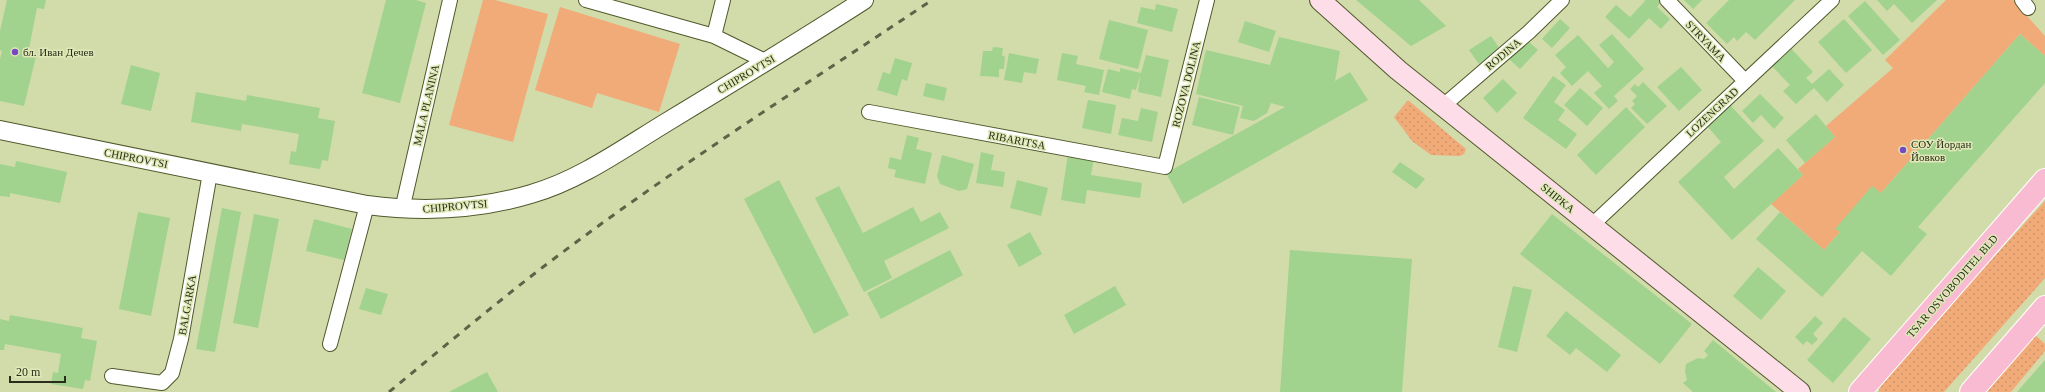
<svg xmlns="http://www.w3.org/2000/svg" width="2045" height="392" viewBox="0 0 2045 392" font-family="'Times New Roman',serif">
	<defs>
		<pattern id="green-dots" width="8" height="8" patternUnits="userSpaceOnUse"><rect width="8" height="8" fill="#f0ab78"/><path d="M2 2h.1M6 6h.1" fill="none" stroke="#ce9367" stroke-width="1.8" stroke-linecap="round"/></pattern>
	</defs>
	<rect width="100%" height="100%" fill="#d2dcab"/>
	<path fill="url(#green-dots)" d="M 1408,100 L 1466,149 L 1464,154 L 1460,156 L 1431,155 L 1412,141 L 1394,117 Z
		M 2045,201 L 2045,278 L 1944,392 L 1879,392 L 1879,388 L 1885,376 Z
		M 2031,331 L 2045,344 L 2045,351 L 2011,392 L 1977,392 Z"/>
	<path fill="#f0ab78" d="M 483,0 L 495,0 L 548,14 L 513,142 L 449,125 Z
		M 1946,0 L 2013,0 L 2045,36 L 2045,56 L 2020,34 L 1881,193 L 1872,187 L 1836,229 L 1840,232 L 1824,250 L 1771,204 L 1803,175 L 1798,169 L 1835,137 L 1826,126 L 1893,68 L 1885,60 Z
		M 560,7 L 680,44 L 659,112 L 597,93 L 592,108 L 535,90 Z"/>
	<path fill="#a1d28e" d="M 7,0 L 46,0 L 44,9 L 37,8 L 28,54 L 36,56 L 24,106 L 0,101 L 0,59 L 2,51 L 0,50 L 0,31 Z
		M 386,0 L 416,0 L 426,3 L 400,103 L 362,93 Z
		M 1356,0 L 1419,0 L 1446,26 L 1411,46 Z
		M 1644,0 L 1663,0 L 1657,7 L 1670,19 L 1661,29 L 1649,18 L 1629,39 L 1605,17 L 1616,5 L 1630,17 L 1645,1 Z
		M 1684,0 L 1702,0 L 1693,9 Z
		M 1729,0 L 1795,0 L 1755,40 L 1746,32 L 1737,41 L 1734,37 L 1727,44 L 1706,23 Z
		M 1877,0 L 1937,0 L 1912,23 L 1894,4 L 1887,11 Z
		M 1865,1 L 1900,40 L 1883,55 L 1848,16 Z
		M 1156,4 L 1178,9 L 1172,32 L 1137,23 L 1141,7 L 1155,10 Z
		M 1560,19 L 1570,28 L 1552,48 L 1542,39 Z
		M 1844,19 L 1872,50 L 1846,73 L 1818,42 Z
		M 1109,20 L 1148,30 L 1138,69 L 1099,59 Z
		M 1245,21 L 1276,31 L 1269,52 L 1238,42 Z
		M 1612,34 L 1644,69 L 1614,96 L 1618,101 L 1609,109 L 1594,93 L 1602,86 L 1588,71 L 1572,86 L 1560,73 L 1566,67 L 1555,55 L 1578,35 L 1608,68 L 1614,62 L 1599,45 Z
		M 2020,34 L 2045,56 L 2045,83 L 1918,227 L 1927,234 L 1891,276 L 1862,251 L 1822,297 L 1756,239 L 1780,212 L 1824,250 L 1840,232 L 1835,229 L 1872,186 L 1881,193 Z
		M 1491,36 L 1500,49 L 1479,64 L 1469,50 Z
		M 1279,37 L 1340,51 L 1335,81 L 1350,72 L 1368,100 L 1183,204 L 1166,173 L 1285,107 L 1271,103 L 1267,113 L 1254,121 L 1240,118 L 1243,106 L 1196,94 L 1206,50 L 1270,65 Z
		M 1527,40 L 1538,50 L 1520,69 L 1509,59 Z
		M 1788,45 L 1813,72 L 1806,78 L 1812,84 L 1829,69 L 1844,85 L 1827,102 L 1814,88 L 1796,104 L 1783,91 L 1790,85 L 1769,63 Z
		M 993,47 L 1003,48 L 1002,55 L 1005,57 L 1004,69 L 999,69 L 999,77 L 980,76 L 983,51 L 992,51 Z
		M 1009,53 L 1039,59 L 1036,74 L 1024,72 L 1022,83 L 1004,80 Z
		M 1062,53 L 1078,56 L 1076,64 L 1104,70 L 1099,95 L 1084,92 L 1086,86 L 1057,80 Z
		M 1146,55 L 1169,60 L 1161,97 L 1138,92 L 1140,75 L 1136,90 L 1132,89 L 1130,99 L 1102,92 L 1108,69 L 1120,72 L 1120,68 L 1141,73 Z
		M 895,58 L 912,63 L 907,81 L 902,79 L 897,96 L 877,90 L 883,72 L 890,74 Z
		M 131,65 L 160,73 L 151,111 L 121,104 Z
		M 1681,67 L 1702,90 L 1679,111 L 1657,87 Z
		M 1553,76 L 1566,85 L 1554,102 L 1565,110 L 1558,120 L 1577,134 L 1566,149 L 1523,118 Z
		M 1503,79 L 1517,93 L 1497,113 L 1483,98 Z
		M 1643,82 L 1667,106 L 1647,124 L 1631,108 L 1635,104 L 1632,101 L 1637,96 L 1630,89 L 1635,84 L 1638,87 Z
		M 926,83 L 947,88 L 944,101 L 923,96 Z
		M 1580,88 L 1603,108 L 1587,126 L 1564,105 Z
		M 196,92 L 246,101 L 247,95 L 320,108 L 318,118 L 335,121 L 328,161 L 322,160 L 320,169 L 289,164 L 291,151 L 296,152 L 299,134 L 242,124 L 241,131 L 191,122 Z
		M 1760,94 L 1784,118 L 1774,129 L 1761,115 L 1753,123 L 1742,111 Z
		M 1199,97 L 1240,107 L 1233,135 L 1192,125 Z
		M 1088,100 L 1116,105 L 1111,134 L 1082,128 Z
		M 1730,105 L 1764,141 L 1724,177 L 1734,189 L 1778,148 L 1803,175 L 1732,240 L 1678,182 L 1721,142 L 1707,126 Z
		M 1626,107 L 1645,127 L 1596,175 L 1577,155 Z
		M 1141,108 L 1158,112 L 1152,142 L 1118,135 L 1122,118 L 1138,121 Z
		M 1816,114 L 1835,137 L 1805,163 L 1786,140 Z
		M 907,135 L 919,138 L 916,149 L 932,153 L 925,184 L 894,177 L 896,170 L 888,168 L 890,157 L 901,160 Z
		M 981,152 L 994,155 L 991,170 L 1005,172 L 1003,187 L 976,183 Z
		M 1068,154 L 1094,158 L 1091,175 L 1142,183 L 1140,198 L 1087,190 L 1085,204 L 1061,200 Z
		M 942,155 L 974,164 L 967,189 L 959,191 L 940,184 L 937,176 Z
		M 16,161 L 67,172 L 60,203 L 10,193 L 10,197 L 0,196 L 0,164 L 15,167 Z
		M 1400,162 L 1425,179 L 1416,189 L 1392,172 Z
		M 779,180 L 849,315 L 814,334 L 744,199 Z
		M 1017,180 L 1048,188 L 1041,216 L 1010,208 Z
		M 839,186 L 863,233 L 913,207 L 921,222 L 940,212 L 949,228 L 884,261 L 892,278 L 864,292 L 815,198 Z
		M 222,208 L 241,212 L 215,352 L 196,349 Z
		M 138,212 L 170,218 L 151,316 L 119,309 Z
		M 254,214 L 279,219 L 258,328 L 233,323 Z
		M 1552,214 L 1692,324 L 1660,364 L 1520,254 Z
		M 314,219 L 352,229 L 344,260 L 306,251 Z
		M 1030,232 L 1042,254 L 1019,267 L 1007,245 Z
		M 950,250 L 963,275 L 881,319 L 867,293 Z
		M 1290,250 L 1412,259 L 1402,392 L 1280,392 Z
		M 1758,267 L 1786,291 L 1761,320 L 1733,296 Z
		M 1115,286 L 1126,305 L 1074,334 L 1064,315 Z
		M 1513,286 L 1532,290 L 1517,352 L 1498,347 Z
		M 366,288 L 388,294 L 381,315 L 359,309 Z
		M 1566,311 L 1621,355 L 1607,372 L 1576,348 L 1570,355 L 1546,336 Z
		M 10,315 L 83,328 L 81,338 L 97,341 L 90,381 L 85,380 L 83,389 L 51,384 L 53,372 L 58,373 L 61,354 L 5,344 L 4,350 L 0,350 L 0,319 L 9,321 Z
		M 1815,316 L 1823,323 L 1813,334 L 1818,339 L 1812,345 L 1807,341 L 1803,345 L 1795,337 Z
		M 1844,317 L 1871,339 L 1833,383 L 1807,360 Z
		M 1713,340 L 1776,392 L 1693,392 L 1683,383 L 1687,380 L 1685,372 L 1686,364 L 1698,358 L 1704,359 L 1708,355 L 1704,351 Z
		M 2045,360 L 2045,392 L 2017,392 Z
		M 487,372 L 498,392 L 449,392 Z"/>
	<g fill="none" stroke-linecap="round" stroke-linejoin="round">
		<g stroke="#51582c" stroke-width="16">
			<path id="minor" d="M 586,0 L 714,36 L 767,62
				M 1667,0 L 1745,81
				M 2022,0 L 2028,8
				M 714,36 L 723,0
				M 1443,106 L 1529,32 L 1562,0
				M 869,112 L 1165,167 L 1207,0
				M 402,210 L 450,0
				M 1592,225 L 1832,0
				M 330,344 L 367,205
				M 112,376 L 162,383 L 172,373 L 181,339 L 210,173"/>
		</g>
		<g stroke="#51582c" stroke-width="20">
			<path id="tertiary" d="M 0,130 L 367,205 C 421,212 478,210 531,194 C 580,180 624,148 667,122 C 733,82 799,42 864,0"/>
		</g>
		<g stroke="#51582c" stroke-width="22">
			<path id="secondary" d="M 1320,0 L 1398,70 L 1800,392"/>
		</g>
		<g stroke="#fff" stroke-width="24">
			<path id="primary" d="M 1860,392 L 2045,180
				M 1971,392 L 2045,307"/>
		</g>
		<use href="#minor" stroke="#fff" stroke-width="14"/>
		<use href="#tertiary" stroke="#fff" stroke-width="18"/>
		<use href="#secondary" stroke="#fcdde8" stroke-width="20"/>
		<use href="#primary" stroke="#f9bbd2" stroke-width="22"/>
		<path stroke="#5e6347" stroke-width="3" stroke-dasharray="7 7" stroke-linecap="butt" d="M 389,392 C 440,350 491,307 543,267 C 668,172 802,87 932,0"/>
	</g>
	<g fill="#7648c1" stroke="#dfe9b7" stroke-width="1.5">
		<circle cx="15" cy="52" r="4"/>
		<circle cx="1903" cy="150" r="4"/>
	</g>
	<g text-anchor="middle" stroke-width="3" stroke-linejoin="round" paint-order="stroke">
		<g font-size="11" fill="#2a2d1a" stroke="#dfe9b7">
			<text transform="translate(1706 41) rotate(46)" y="4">STRYAMA</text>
			<text transform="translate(1503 54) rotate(-40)" y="4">RODINA</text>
			<text transform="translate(746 74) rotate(-31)" y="4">CHIPROVTSI</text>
			<text transform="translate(1186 84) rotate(-76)" y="4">ROZOVA DOLINA</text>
			<text transform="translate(426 105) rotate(-77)" y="4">MALA PLANINA</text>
			<text transform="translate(1712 112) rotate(-43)" y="4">LOZENGRAD</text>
			<text transform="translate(1017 140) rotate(11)" y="4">RIBARITSA</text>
			<text transform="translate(136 158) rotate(11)" y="4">CHIPROVTSI</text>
			<text transform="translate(1558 198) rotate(39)" y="4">SHIPKA</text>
			<text transform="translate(455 206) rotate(-5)" y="4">CHIPROVTSI</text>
			<text transform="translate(1952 286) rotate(-49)" y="4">TSAR OSVOBODITEL BLD</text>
			<text transform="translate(187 305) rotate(-80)" y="4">BALGARKA</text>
		</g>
		<g font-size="11" fill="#2a2d1a" stroke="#dfe9b7" text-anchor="start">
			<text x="23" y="56">бл. Иван Дечев</text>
			<text x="1911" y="148">СОУ Йордан<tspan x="1911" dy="13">Йовков</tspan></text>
		</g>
	</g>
	<path d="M10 376v6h55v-6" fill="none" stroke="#2a2d1a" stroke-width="2"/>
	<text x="16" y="376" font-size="12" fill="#2a2d1a" stroke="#dfe9b7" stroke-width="3" paint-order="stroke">20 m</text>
</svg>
